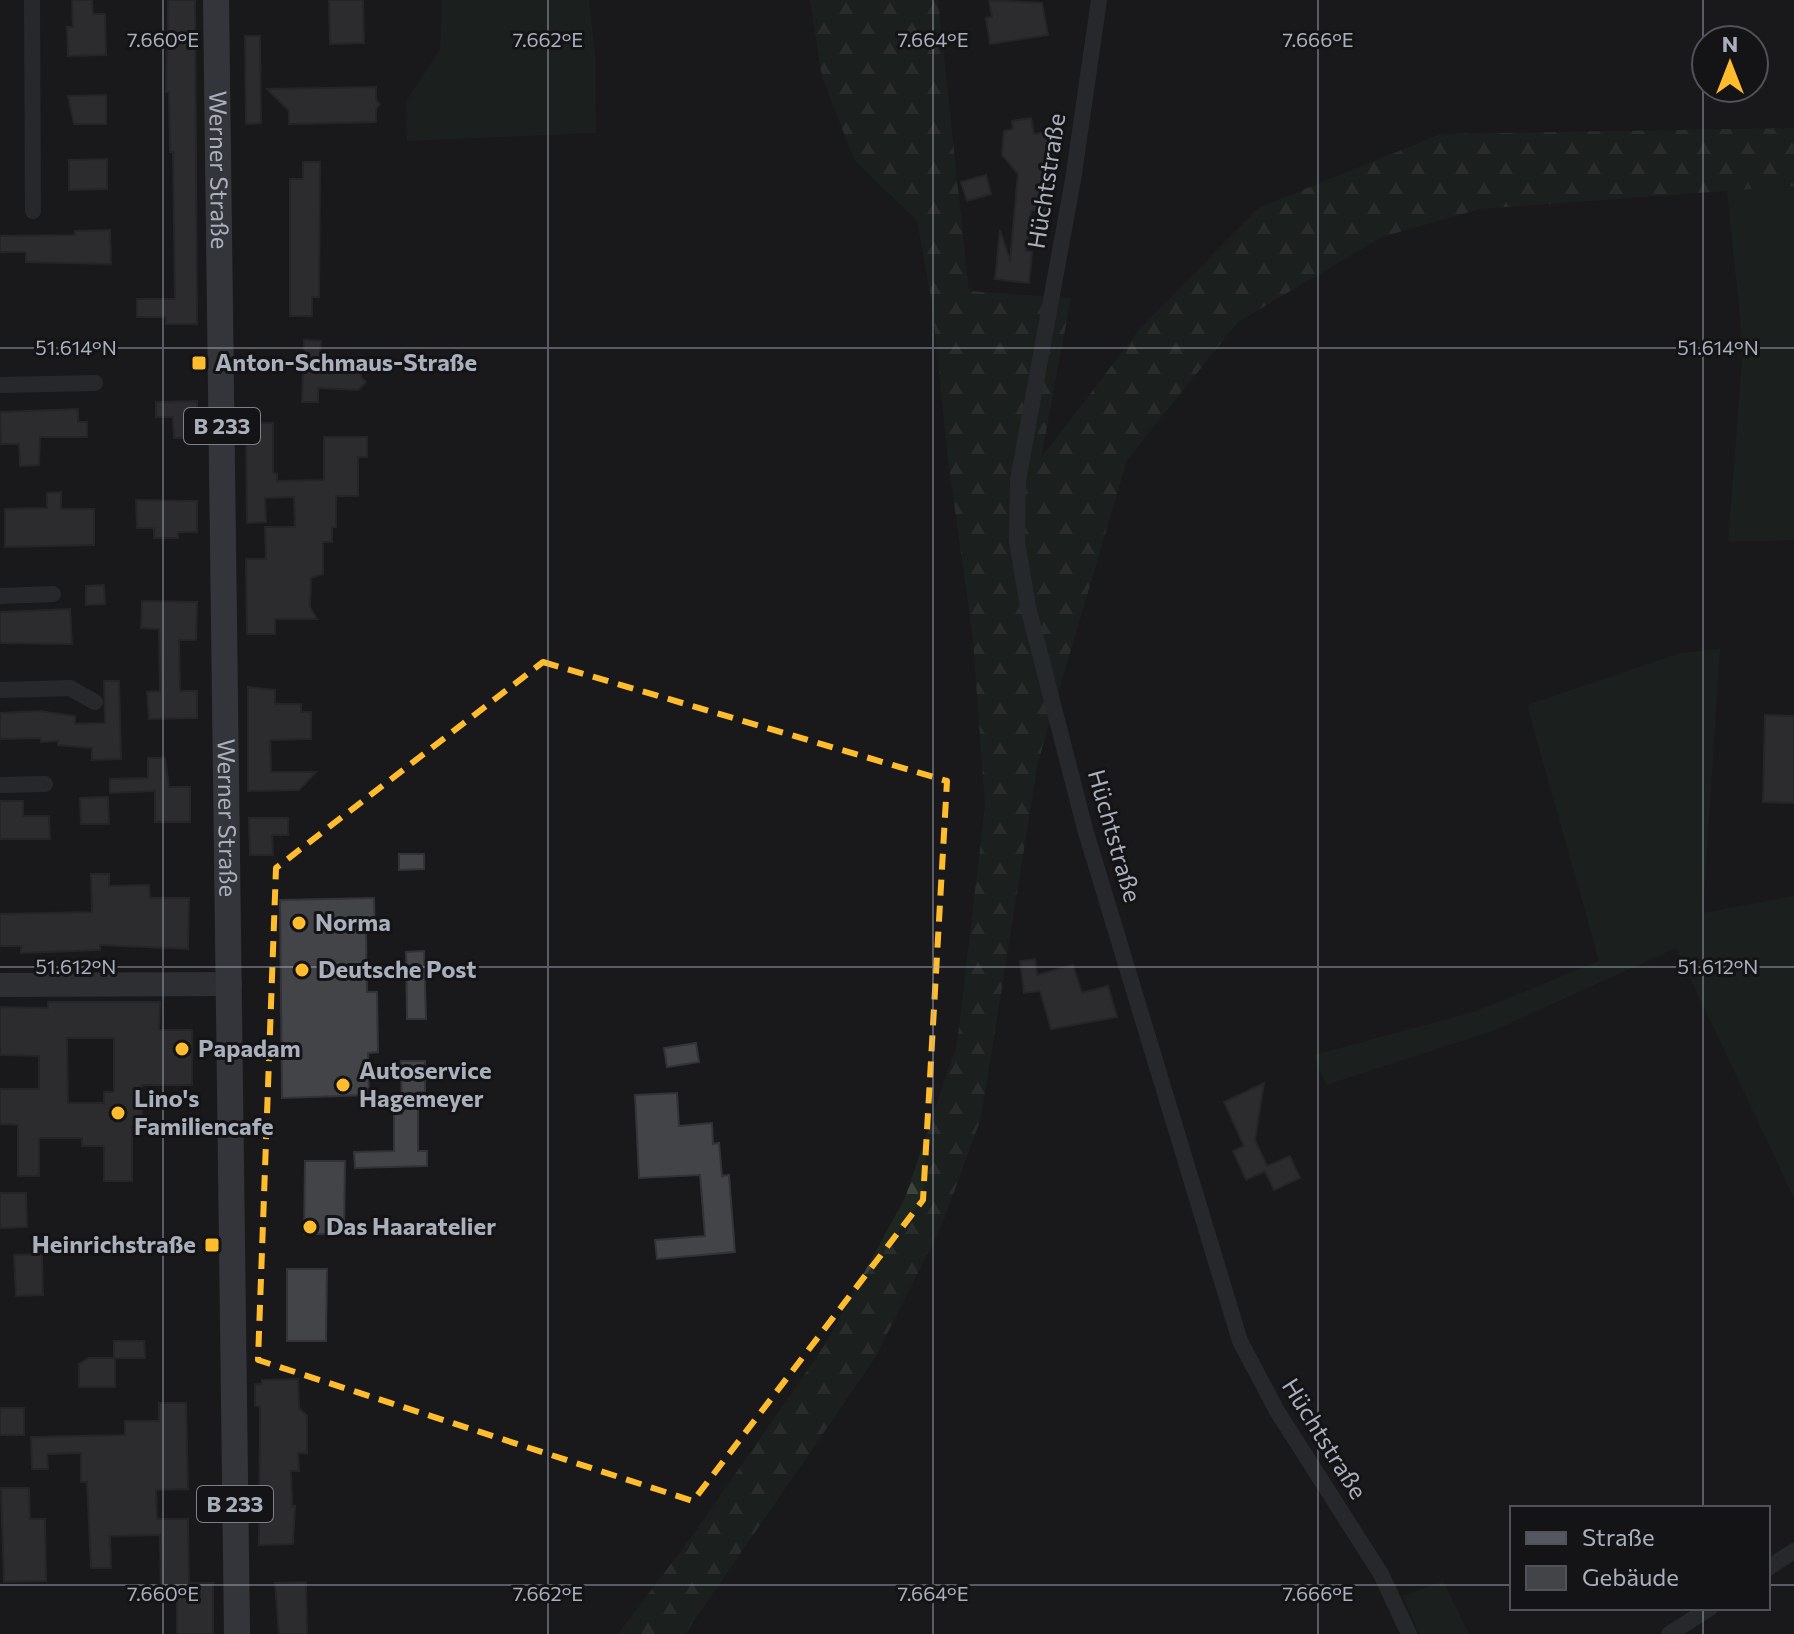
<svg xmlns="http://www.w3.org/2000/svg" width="1794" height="1634" viewBox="0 0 1794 1634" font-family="Commissioner,sans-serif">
	<defs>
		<pattern id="forest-firs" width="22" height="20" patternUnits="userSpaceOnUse" patternTransform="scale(2)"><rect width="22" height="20" fill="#1e271f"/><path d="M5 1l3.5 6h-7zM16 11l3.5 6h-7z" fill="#3c443e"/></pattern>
	</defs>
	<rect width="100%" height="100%" fill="#19191b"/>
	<path fill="#1e271f" d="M 442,0 L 589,0 L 595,54 L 596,133 L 407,141 L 406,102 L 440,49 Z
		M 1794,186 L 1794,540 L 1728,542 L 1743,348 L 1727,191 Z
		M 1720,649 L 1703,913 L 1794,896 L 1794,1198 L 1676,948 L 1490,1032 L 1326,1085 L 1314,1055 L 1477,1011 L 1599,961 L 1527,705 L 1680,653 Z
		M 1443,1581 L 1469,1634 L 1419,1634 L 1403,1596 Z"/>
	<path fill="url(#forest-firs)" d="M 810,0 L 938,0 L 969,291 L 1071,298 L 1041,458 L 1139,330 L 1258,208 L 1441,134 L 1794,128 L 1794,186 L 1480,209 L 1382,237 L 1238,322 L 1127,460 L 1038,762 L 981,1118 L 942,1225 L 875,1358 L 685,1634 L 618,1634 L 695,1532 L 824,1346 L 905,1198 L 957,1044 L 985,806 L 973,640 L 948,459 L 932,303 L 917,221 L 854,159 L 822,77 Z"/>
	<path fill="#434448" stroke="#333237" stroke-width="2" fill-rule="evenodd" d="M 72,0 L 92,0 L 93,14 L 105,14 L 106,55 L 68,56 L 67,27 L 73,27 Z
		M 168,0 L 195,0 L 197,324 L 166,324 L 166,317 L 137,317 L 137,299 L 175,299 L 173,152 L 170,152 L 169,92 L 166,92 Z
		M 329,0 L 363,0 L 364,43 L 330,44 Z
		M 989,0 L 1042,3 L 1048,35 L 990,44 L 986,18 L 992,17 Z
		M 245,36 L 260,36 L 261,123 L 246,124 Z
		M 376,87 L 376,100 L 380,104 L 376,109 L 376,122 L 289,124 L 289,111 L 267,89 Z
		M 106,95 L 106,124 L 74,124 L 68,96 Z
		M 1031,118 L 1034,134 L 1058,131 L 1062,142 L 1056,147 L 1049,212 L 1031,210 L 1026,251 L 1032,252 L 1029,283 L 995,279 L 1000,230 L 1010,261 L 1018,174 L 1002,155 L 1004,131 L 1013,129 L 1012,121 Z
		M 107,159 L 107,189 L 69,190 L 69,160 Z
		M 303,162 L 320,162 L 319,297 L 312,297 L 312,316 L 290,316 L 290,179 L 303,179 Z
		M 986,175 L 991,194 L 967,201 L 961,182 Z
		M 110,230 L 111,264 L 26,262 L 26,252 L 0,252 L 0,236 L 75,235 L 75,231 Z
		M 304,340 L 321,341 L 319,362 L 361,366 L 361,377 L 366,382 L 358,390 L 318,388 L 318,402 L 302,402 Z
		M 197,401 L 197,425 L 193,425 L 193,438 L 174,438 L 173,417 L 156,417 L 156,402 Z
		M 78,409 L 78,422 L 87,422 L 87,437 L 40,437 L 39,465 L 20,466 L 19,444 L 1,444 L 0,412 Z
		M 246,423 L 273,423 L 273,473 L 277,474 L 277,481 L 324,480 L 324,437 L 367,437 L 367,457 L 358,457 L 358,496 L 336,496 L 336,527 L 332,527 L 332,542 L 323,542 L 323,574 L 311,578 L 310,607 L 317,619 L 275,619 L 275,634 L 247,634 L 246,559 L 266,559 L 265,527 L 295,527 L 294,497 L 265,498 L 266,522 L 247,523 Z
		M 61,492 L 61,509 L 94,509 L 94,545 L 5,547 L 5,509 L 47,508 L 47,493 Z
		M 136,500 L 197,501 L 197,532 L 178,532 L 178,538 L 154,538 L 154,528 L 137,528 Z
		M 104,585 L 105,604 L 86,605 L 86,586 Z
		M 142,601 L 197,602 L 196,640 L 179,640 L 180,691 L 197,691 L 197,718 L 149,719 L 147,692 L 160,691 L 159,629 L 141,628 Z
		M 70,609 L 72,644 L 0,643 L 0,612 Z
		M 104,681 L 119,681 L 121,759 L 92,760 L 92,748 L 58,745 L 58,741 L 41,742 L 41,738 L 0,739 L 0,713 L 40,711 L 75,716 L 75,724 L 105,723 Z
		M 248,687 L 275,690 L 275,704 L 301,704 L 301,712 L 311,712 L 311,739 L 270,740 L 271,772 L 316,772 L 299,790 L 248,791 Z
		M 1765,715 L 1794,716 L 1794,803 L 1763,802 Z
		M 148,758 L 165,758 L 169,787 L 190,787 L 190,822 L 155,822 L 155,791 L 110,793 L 110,779 L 148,778 Z
		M 108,797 L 109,824 L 81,824 L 80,798 Z
		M 0,801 L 23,801 L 23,816 L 49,816 L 50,839 L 0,839 Z
		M 249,818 L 288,818 L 288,835 L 272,835 L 273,855 L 250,855 Z
		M 399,854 L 424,854 L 424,869 L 399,870 Z
		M 91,874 L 109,874 L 109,886 L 149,885 L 150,898 L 189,898 L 188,949 L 100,945 L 100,950 L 21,953 L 21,946 L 0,946 L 0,914 L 92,912 Z
		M 374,898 L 375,930 L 366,930 L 367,992 L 377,992 L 378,1052 L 368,1053 L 369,1095 L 282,1098 L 280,900 Z
		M 424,951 L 426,1019 L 407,1019 L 406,952 Z
		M 1035,959 L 1037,975 L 1073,965 L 1082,993 L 1108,986 L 1117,1017 L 1051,1029 L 1040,991 L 1024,993 L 1020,961 Z
		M 48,1002 L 160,1002 L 159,1030 L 192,1030 L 192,1085 L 142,1085 L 142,1125 L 132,1126 L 132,1181 L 104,1181 L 104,1146 L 82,1146 L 82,1138 L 39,1138 L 39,1176 L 18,1176 L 18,1125 L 0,1124 L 0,1089 L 39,1089 L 39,1056 L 0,1055 L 0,1007 L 48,1008 ZM 67,1038 L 114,1038 L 114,1092 L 104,1092 L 104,1103 L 68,1103 Z
		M 696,1043 L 699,1062 L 667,1067 L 664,1048 Z
		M 401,1061 L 425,1061 L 425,1092 L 418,1092 L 418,1151 L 427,1151 L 427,1166 L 355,1168 L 354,1152 L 394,1151 L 394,1114 L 402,1114 Z
		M 1264,1083 L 1255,1140 L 1267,1166 L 1290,1156 L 1300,1178 L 1274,1190 L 1265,1171 L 1246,1180 L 1233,1151 L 1244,1146 L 1224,1102 Z
		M 677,1093 L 679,1126 L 712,1123 L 713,1144 L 719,1143 L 722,1176 L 729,1175 L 735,1252 L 657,1259 L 655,1240 L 705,1236 L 700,1175 L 639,1178 L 635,1095 Z
		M 305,1161 L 345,1161 L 344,1234 L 304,1234 Z
		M 0,1193 L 26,1193 L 27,1227 L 0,1228 Z
		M 42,1254 L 43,1295 L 16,1296 L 14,1255 Z
		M 287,1269 L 327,1269 L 326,1341 L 287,1341 Z
		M 114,1341 L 144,1341 L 145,1358 L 115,1358 L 115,1387 L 79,1387 L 79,1364 L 89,1358 L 114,1358 Z
		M 298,1379 L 299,1408 L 307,1416 L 307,1453 L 298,1453 L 299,1471 L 291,1471 L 292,1506 L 295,1506 L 293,1544 L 259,1545 L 260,1406 L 255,1406 L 255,1384 L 262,1384 L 262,1380 Z
		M 159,1403 L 186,1403 L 188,1489 L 156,1490 L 157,1519 L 188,1519 L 189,1583 L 213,1583 L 213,1634 L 177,1634 L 177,1594 L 161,1594 L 160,1535 L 110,1536 L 111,1568 L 91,1568 L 87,1482 L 81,1482 L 81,1453 L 47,1454 L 48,1469 L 32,1469 L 31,1437 L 125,1435 L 125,1421 L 159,1421 Z
		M 0,1408 L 24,1408 L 24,1435 L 0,1435 Z
		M 1,1488 L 29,1488 L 30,1519 L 45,1519 L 46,1581 L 4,1582 Z
		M 306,1582 L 307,1634 L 279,1634 L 275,1583 Z"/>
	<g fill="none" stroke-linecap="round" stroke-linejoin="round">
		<path stroke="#393a41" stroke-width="16" d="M 32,0 L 33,211
			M 1099,0 L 1073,180 L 1018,480 L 1017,541 L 1028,607 L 1085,829 L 1240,1341 L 1277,1411 L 1381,1574 L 1409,1634
			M 0,385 L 95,383
			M 0,596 L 53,594
			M 0,690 L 70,688 L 95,702
			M 0,785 L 45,784
			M 1768,1568 L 1794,1551
			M 1669,1634 L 1710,1608"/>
		<path stroke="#474951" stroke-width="24" d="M 0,985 L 230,984"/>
		<path stroke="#555760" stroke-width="26" id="s1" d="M 216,0 L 237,1634"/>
	</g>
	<path d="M0 0H1794V1634H0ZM 543,662 L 947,781 L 923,1200 L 693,1501 L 258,1360 L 276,868 Z" fill="#19191b" fill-opacity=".55" fill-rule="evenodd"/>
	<path fill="none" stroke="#ffbc2d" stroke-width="6" stroke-dasharray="16 10" stroke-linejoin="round" d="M 543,662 L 947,781 L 923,1200 L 693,1501 L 258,1360 L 276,868 Z"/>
	<path fill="none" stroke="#aaafbc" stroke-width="2" stroke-opacity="0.45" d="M 163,0 L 163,1634M 548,0 L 548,1634M 933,0 L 933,1634M 1318,0 L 1318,1634M 1703,0 L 1703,1508M 0,348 L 1794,348M 0,967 L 1794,967M 0,1585 L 1512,1585M 1768,1585 L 1794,1585M 1703,1608 L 1703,1634"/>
	<g fill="#ffbc2d" stroke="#141416" stroke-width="3">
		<rect x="191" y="355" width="16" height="16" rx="4"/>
		<circle cx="299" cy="923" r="8"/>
		<circle cx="302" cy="970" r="8"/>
		<circle cx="182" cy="1049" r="8"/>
		<circle cx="343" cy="1085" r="8"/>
		<circle cx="118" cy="1113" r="8"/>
		<circle cx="310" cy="1227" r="8"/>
		<rect x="204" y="1237" width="16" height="16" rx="4"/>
	</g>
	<g text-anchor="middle" stroke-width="6" stroke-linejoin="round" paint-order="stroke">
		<g fill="#141416" stroke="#7d808a" stroke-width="2">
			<rect x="184" y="408" width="76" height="36" rx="6"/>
			<rect x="197" y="1486" width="76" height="36" rx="6"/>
		</g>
		<g font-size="22" font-weight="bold" fill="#aaafbc">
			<text x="222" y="434">B 233</text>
			<text x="235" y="1512">B 233</text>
		</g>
		<g font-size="24" fill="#aaafbc" stroke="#141416">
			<text dy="8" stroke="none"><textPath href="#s1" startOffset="170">Werner Straße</textPath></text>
			<text transform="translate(1047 181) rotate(-81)" y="8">Hüchtstraße</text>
			<text dy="8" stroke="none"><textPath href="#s1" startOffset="818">Werner Straße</textPath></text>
			<text transform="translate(1114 836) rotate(74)" y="8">Hüchtstraße</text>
			<text transform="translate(1324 1439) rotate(58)" y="8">Hüchtstraße</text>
		</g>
		<g font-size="24" font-weight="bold" fill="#aaafbc" stroke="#141416" text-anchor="start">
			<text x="215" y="371">Anton-Schmaus-Straße</text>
			<text x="315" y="931">Norma</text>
			<text x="318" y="978">Deutsche Post</text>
			<text x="198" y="1057">Papadam</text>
			<text x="359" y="1079">Autoservice<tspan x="359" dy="28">Hagemeyer</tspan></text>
			<text x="134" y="1107">Lino's<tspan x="134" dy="28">Familiencafe</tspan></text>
			<text x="326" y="1235">Das Haaratelier</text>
			<text x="196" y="1253" text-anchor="end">Heinrichstraße</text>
		</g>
	</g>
	<g font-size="20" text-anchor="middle" fill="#aaafbc" stroke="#141416" stroke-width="6" stroke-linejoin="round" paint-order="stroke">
		<text x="163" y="47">7.660°E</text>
		<text x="548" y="47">7.662°E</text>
		<text x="933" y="47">7.664°E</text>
		<text x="1318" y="47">7.666°E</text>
		<text x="76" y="355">51.614°N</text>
		<text x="1718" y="355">51.614°N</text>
		<text x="76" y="974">51.612°N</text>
		<text x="1718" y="974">51.612°N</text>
		<text x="163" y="1601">7.660°E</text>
		<text x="548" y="1601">7.662°E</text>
		<text x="933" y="1601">7.664°E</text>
		<text x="1318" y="1601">7.666°E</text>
	</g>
	<rect x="1510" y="1506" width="260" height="104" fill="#141416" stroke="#505258" stroke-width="2"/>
	<rect x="1526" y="1532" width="40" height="12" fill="#555760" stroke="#505258" stroke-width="2"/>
	<text x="1582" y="1546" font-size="24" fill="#aaafbc">Straße</text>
	<rect x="1526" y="1566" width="40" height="24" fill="#434448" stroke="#505258" stroke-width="2"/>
	<text x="1582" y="1586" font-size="24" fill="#aaafbc">Gebäude</text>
	<g transform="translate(1730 64)"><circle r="38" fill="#141416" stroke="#505258" stroke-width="2"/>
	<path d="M0-6L14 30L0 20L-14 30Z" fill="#ffbc2d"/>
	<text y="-12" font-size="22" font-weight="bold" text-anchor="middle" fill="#aaafbc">N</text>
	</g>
</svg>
